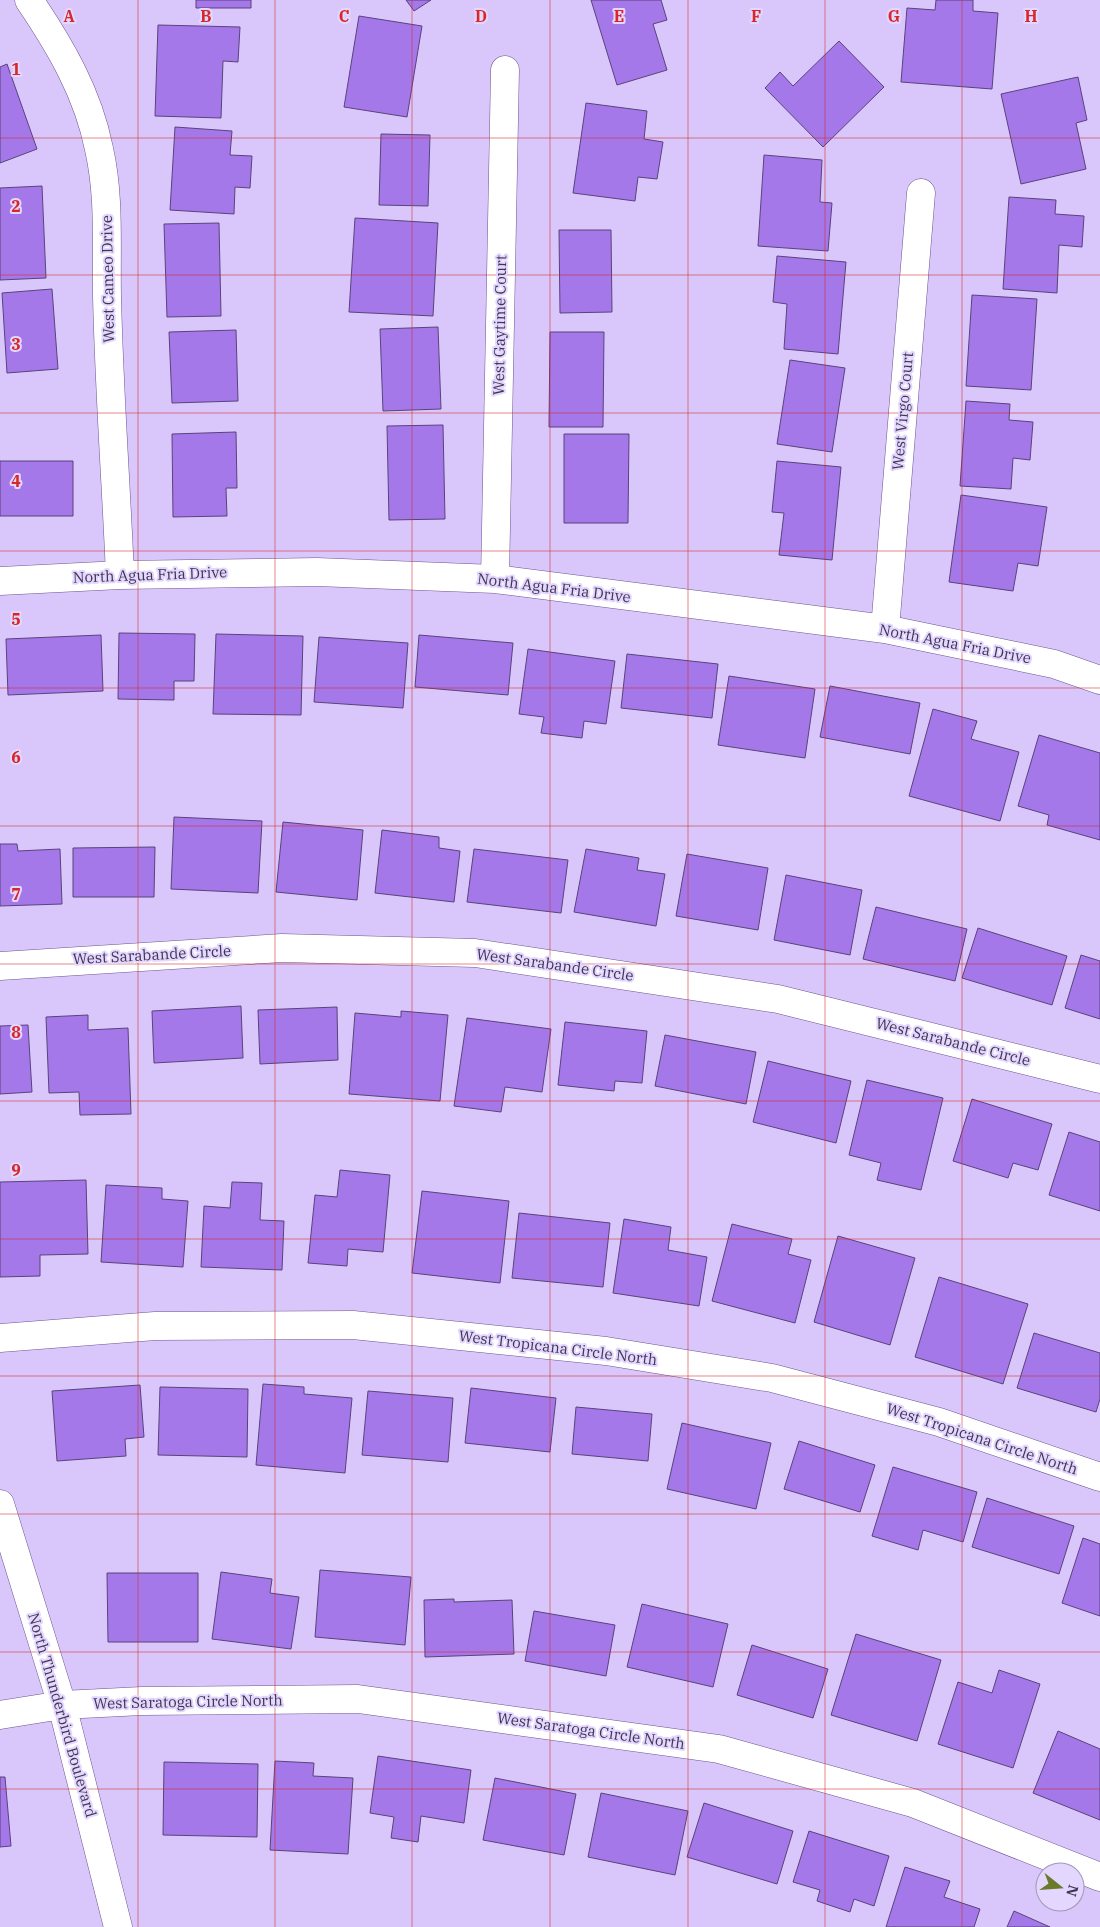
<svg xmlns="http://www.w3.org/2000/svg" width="1100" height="1927" viewBox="0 0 1100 1927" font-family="'IBM Plex Serif',serif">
	<rect width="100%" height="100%" fill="#d9c7fc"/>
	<path fill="#a578e9" stroke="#59437b" d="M 196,0 L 251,0 L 251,8 L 196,8 Z
		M 406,0 L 431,0 L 414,11 Z
		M 591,0 L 661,0 L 667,20 L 653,24 L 667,70 L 617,85 Z
		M 936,0 L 973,0 L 973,11 L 998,13 L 992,89 L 901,82 L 907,8 L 935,10 Z
		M 359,16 L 422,26 L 407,117 L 344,107 Z
		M 158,25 L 240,27 L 238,62 L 223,61 L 221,118 L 155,116 Z
		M 839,41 L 884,87 L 823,147 L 765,88 L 780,72 L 793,86 Z
		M 7,64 L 37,149 L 0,163 L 0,67 Z
		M 1078,77 L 1087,120 L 1076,123 L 1086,169 L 1021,184 L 1001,94 Z
		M 586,103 L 647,111 L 644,139 L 663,142 L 657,179 L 638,177 L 635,201 L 573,193 Z
		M 175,127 L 232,131 L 230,155 L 252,156 L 250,188 L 235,187 L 234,214 L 170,210 Z
		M 381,134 L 430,135 L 428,206 L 379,205 Z
		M 764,155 L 822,160 L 820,202 L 832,203 L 828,251 L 758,246 Z
		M 42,186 L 46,278 L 0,280 L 0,188 Z
		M 1009,197 L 1056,200 L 1055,214 L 1084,216 L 1082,247 L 1059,245 L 1057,293 L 1003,289 Z
		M 355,218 L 438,223 L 433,316 L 349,312 Z
		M 219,223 L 221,316 L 167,317 L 164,224 Z
		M 559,230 L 611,230 L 612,312 L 560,313 Z
		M 777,256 L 846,262 L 838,354 L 784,349 L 787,304 L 773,302 Z
		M 52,289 L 58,369 L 7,373 L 2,293 Z
		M 972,295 L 1037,299 L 1031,390 L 966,386 Z
		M 438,327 L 441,409 L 383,411 L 380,329 Z
		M 236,330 L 238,401 L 172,403 L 169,332 Z
		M 550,332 L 604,332 L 603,427 L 549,427 Z
		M 790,360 L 845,368 L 832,452 L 777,444 Z
		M 966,401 L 1010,404 L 1009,420 L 1033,422 L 1030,460 L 1013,458 L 1011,489 L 960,486 Z
		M 443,425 L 445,519 L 389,520 L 387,426 Z
		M 236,432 L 237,488 L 226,488 L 227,516 L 173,517 L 172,434 Z
		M 564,434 L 629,434 L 628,523 L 564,523 Z
		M 0,461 L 73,461 L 73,516 L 0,516 Z
		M 777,461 L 841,467 L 832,560 L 779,555 L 784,513 L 772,512 Z
		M 961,495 L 1047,507 L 1038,566 L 1018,563 L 1013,591 L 949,582 Z
		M 119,633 L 195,634 L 194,681 L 174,681 L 174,700 L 118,699 Z
		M 216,634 L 303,636 L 301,715 L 213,714 Z
		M 101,635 L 103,691 L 8,695 L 6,639 Z
		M 419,635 L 513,643 L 508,695 L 415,687 Z
		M 319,637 L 408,643 L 403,708 L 314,702 Z
		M 528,649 L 615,661 L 606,724 L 584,721 L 582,738 L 541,733 L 544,717 L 519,714 Z
		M 627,654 L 718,664 L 712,718 L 621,708 Z
		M 729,676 L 815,689 L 805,758 L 718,745 Z
		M 830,686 L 920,703 L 910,754 L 820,737 Z
		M 933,709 L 977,721 L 971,739 L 1019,752 L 1000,821 L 909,796 Z
		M 1039,735 L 1100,753 L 1100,840 L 1047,825 L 1049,815 L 1018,806 Z
		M 174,817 L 262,821 L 258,893 L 171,889 Z
		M 283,822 L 363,830 L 357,900 L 276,892 Z
		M 382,830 L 439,837 L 439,848 L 460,851 L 454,902 L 375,893 Z
		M 0,844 L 17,844 L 18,851 L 60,849 L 62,904 L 0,906 Z
		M 155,847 L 154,897 L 73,897 L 73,848 Z
		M 474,849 L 568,860 L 561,913 L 467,902 Z
		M 586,849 L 639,858 L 637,870 L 665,874 L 656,926 L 574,912 Z
		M 687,854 L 768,868 L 758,930 L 676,916 Z
		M 786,875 L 862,890 L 850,955 L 774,940 Z
		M 876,907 L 967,929 L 955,981 L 863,959 Z
		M 978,928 L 1067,956 L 1052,1005 L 962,978 Z
		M 1081,955 L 1100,961 L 1100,1019 L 1065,1008 Z
		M 241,1006 L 243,1058 L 154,1063 L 152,1011 Z
		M 337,1007 L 338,1060 L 260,1064 L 258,1010 Z
		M 401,1011 L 448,1015 L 440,1101 L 349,1094 L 355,1013 L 401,1017 Z
		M 88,1015 L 88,1030 L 128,1028 L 131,1114 L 80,1115 L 79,1092 L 49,1093 L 46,1017 Z
		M 467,1018 L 551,1029 L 542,1092 L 505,1087 L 501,1112 L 454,1106 Z
		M 565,1022 L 647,1031 L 642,1083 L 615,1081 L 614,1091 L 558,1085 Z
		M 28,1025 L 32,1092 L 0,1094 L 0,1026 Z
		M 665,1035 L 756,1052 L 746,1104 L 655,1086 Z
		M 768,1061 L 851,1081 L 836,1143 L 753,1122 Z
		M 867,1080 L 943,1098 L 921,1190 L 877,1180 L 881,1163 L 849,1155 Z
		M 972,1099 L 1052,1124 L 1038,1170 L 1013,1163 L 1008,1178 L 953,1161 Z
		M 1069,1132 L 1100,1142 L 1100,1211 L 1049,1195 Z
		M 340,1170 L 390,1175 L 383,1252 L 348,1249 L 347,1266 L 308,1263 L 315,1195 L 337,1197 Z
		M 86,1180 L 88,1254 L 40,1255 L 40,1276 L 0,1277 L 0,1182 Z
		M 232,1182 L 262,1183 L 260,1220 L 284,1221 L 282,1270 L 201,1267 L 204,1206 L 230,1208 Z
		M 106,1185 L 162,1188 L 162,1199 L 188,1201 L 183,1267 L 101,1262 Z
		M 422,1191 L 509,1201 L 500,1283 L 412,1273 Z
		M 519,1213 L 610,1223 L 603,1287 L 512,1278 Z
		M 624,1219 L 671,1227 L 668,1250 L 707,1257 L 699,1306 L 613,1293 Z
		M 732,1224 L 792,1239 L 788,1254 L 811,1260 L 795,1323 L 712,1301 Z
		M 838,1236 L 915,1258 L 890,1345 L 814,1322 Z
		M 939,1277 L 1028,1304 L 1003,1384 L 915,1357 Z
		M 1034,1333 L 1100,1353 L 1100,1399 L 1096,1412 L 1017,1388 Z
		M 263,1384 L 304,1387 L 304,1394 L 352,1398 L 345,1473 L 256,1465 Z
		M 140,1385 L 144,1437 L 125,1439 L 126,1456 L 57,1461 L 52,1391 Z
		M 160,1387 L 248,1389 L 247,1457 L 158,1455 Z
		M 471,1388 L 556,1398 L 550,1452 L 465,1443 Z
		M 368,1391 L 453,1398 L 448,1462 L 362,1455 Z
		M 576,1407 L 652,1414 L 648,1461 L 572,1454 Z
		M 682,1423 L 771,1443 L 756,1509 L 667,1489 Z
		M 799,1441 L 875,1465 L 860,1512 L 784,1489 Z
		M 893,1467 L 977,1492 L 963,1542 L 923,1530 L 918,1550 L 872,1536 Z
		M 987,1498 L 1074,1526 L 1059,1574 L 972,1547 Z
		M 1083,1538 L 1100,1544 L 1100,1616 L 1062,1603 Z
		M 320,1570 L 411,1577 L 405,1645 L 315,1637 Z
		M 221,1572 L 272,1579 L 270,1593 L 299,1597 L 291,1649 L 212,1639 Z
		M 107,1573 L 198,1573 L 198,1642 L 108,1642 Z
		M 454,1599 L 454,1602 L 512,1600 L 514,1654 L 425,1657 L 424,1600 Z
		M 642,1604 L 728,1624 L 713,1687 L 627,1667 Z
		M 534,1611 L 615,1625 L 606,1676 L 525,1661 Z
		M 856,1634 L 941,1660 L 917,1741 L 831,1715 Z
		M 752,1645 L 828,1669 L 813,1718 L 737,1695 Z
		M 999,1670 L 1040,1684 L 1013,1768 L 938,1744 L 958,1682 L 992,1693 Z
		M 1058,1731 L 1100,1749 L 1100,1820 L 1033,1793 Z
		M 378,1756 L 471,1770 L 464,1823 L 421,1816 L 418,1842 L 391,1838 L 394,1817 L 370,1813 Z
		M 275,1761 L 314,1763 L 313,1776 L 353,1778 L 348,1854 L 270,1850 Z
		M 164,1762 L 258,1764 L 257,1837 L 163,1835 Z
		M 0,1777 L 5,1777 L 11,1846 L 0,1847 Z
		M 495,1778 L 576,1794 L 564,1855 L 483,1840 Z
		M 601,1793 L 688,1811 L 675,1875 L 588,1857 Z
		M 704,1803 L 793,1831 L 777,1884 L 687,1857 Z
		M 809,1831 L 889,1856 L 874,1906 L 854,1899 L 850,1912 L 817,1901 L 820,1890 L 793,1882 Z
		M 905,1867 L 950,1881 L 944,1897 L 980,1909 L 974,1927 L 886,1927 Z
		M 1014,1911 L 1050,1927 L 1007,1927 Z"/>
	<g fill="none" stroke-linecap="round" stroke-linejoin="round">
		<g stroke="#6b558f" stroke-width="29">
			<path id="minor" d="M 29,0 C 60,46 88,93 99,149 C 110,197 106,247 107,296 C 109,389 116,482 120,575
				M 495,579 L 505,70
				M 0,581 L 120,575 L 317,572 L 495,579 L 885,629 L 1054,664 L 1100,680
				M 885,629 L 921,193
				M 0,966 L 282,948 L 475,953 L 778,999 L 1100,1079
				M 0,1338 L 155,1326 L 353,1325 L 606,1351 L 772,1378 L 939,1422 L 1100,1477
				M 0,1504 L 62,1705 L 118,1927
				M 0,1715 L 62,1705 L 142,1701 L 358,1699 L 719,1749 L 913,1803 L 1100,1877"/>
		</g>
		<use href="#minor" stroke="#fff" stroke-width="28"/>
	</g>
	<path fill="none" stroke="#d62828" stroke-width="1" stroke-opacity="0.55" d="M 138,0 L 138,1927M 275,0 L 275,1927M 412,0 L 412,1927M 550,0 L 550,1927M 688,0 L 688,1927M 825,0 L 825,1927M 962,0 L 962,1927M 0,138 L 1100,138M 0,275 L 1100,275M 0,413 L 1100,413M 0,551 L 1100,551M 0,688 L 1100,688M 0,826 L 1100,826M 0,964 L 1100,964M 0,1101 L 1100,1101M 0,1239 L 1100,1239M 0,1376 L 1100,1376M 0,1514 L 1100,1514M 0,1652 L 1100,1652M 0,1789 L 1100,1789"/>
	<g text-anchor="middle" stroke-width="4" stroke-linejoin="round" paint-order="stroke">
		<g font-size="15" fill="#403651" stroke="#e4d7ff">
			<text transform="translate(108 279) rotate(-91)" y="5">West Cameo Drive</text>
			<text transform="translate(500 325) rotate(-89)" y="5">West Gaytime Court</text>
			<text transform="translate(903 411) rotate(-85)" y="5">West Virgo Court</text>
			<text transform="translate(150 575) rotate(-2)" y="5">North Agua Fria Drive</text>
			<text transform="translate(554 588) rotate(7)" y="5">North Agua Fria Drive</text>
			<text transform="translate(955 644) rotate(11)" y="5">North Agua Fria Drive</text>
			<text transform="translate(152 955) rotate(-3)" y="5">West Sarabande Circle</text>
			<text transform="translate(555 965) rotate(8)" y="5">West Sarabande Circle</text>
			<text transform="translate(953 1042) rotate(14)" y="5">West Sarabande Circle</text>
			<text transform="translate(558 1348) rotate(7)" y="5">West Tropicana Circle North</text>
			<text transform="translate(982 1439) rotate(18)" y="5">West Tropicana Circle North</text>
			<text transform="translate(188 1702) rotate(-1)" y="5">West Saratoga Circle North</text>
			<text transform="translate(62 1715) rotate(74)" y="5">North Thunderbird Boulevard</text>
			<text transform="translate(591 1731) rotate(8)" y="5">West Saratoga Circle North</text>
		</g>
	</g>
	<g font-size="16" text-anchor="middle" font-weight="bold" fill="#d62828" stroke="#e4d7ff" stroke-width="4" stroke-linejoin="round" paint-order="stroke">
		<text x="69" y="22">A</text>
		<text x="206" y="22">B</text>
		<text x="344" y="22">C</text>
		<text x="481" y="22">D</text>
		<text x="619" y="22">E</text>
		<text x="756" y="22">F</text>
		<text x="894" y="22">G</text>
		<text x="1031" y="22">H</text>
		<text x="16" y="75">1</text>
		<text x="16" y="212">2</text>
		<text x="16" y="350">3</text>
		<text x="16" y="487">4</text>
		<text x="16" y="625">5</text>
		<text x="16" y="763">6</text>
		<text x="16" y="900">7</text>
		<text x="16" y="1038">8</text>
		<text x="16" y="1176">9</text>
	</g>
	<g transform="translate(1060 1887) rotate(107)"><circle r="24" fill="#e4d7ff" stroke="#a297b9"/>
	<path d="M0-4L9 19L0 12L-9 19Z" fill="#697a29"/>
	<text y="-8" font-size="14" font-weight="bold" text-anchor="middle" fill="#403651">N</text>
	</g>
</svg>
